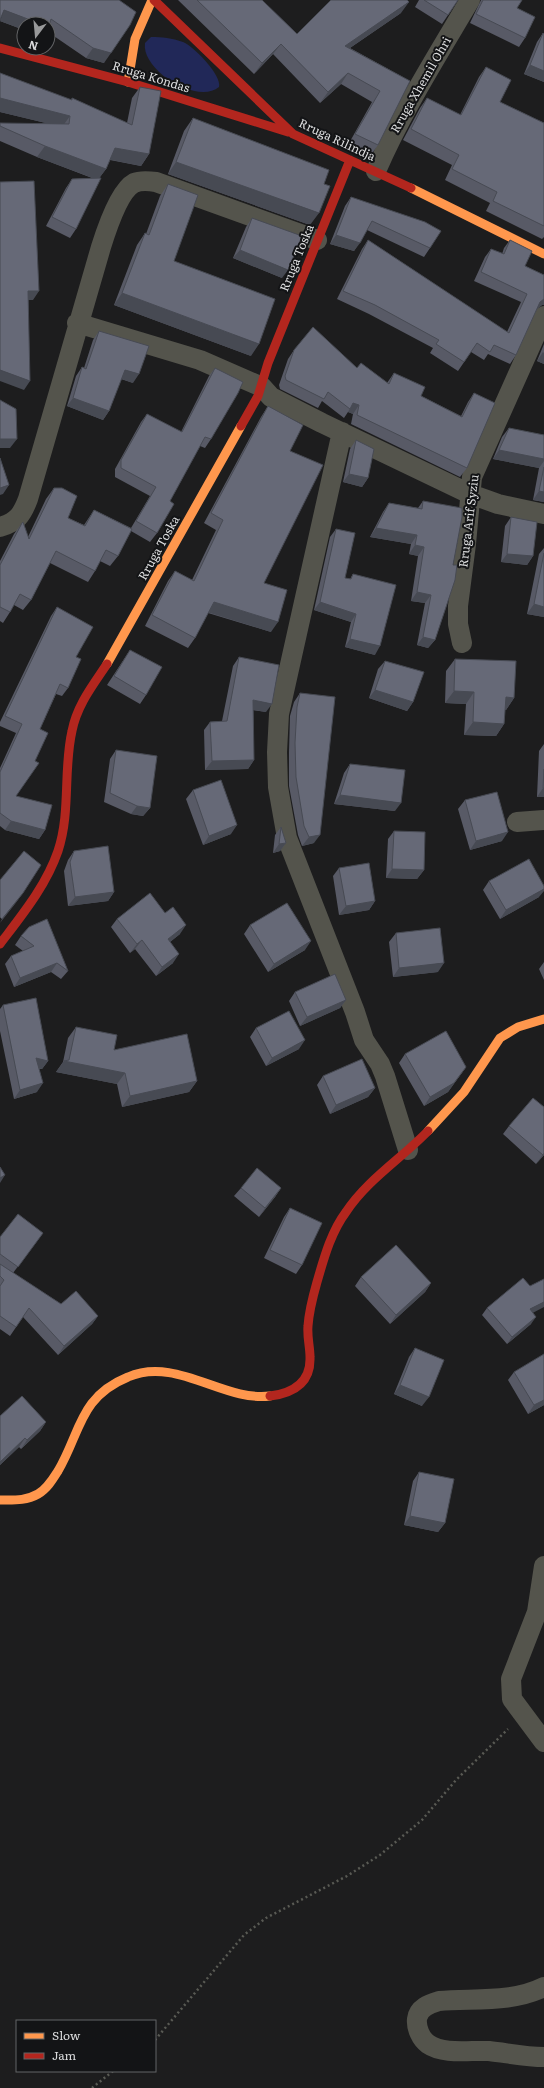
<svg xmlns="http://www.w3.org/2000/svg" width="544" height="2088" viewBox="0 0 544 2088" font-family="Literata,serif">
	<rect width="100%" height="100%" fill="#1d1d1e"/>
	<path fill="#212858" d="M 151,37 C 162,37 172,38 183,42 C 193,46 222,75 219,87 C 197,105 141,70 145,43 Z"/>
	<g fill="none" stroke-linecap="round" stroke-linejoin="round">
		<path stroke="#595a54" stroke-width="2.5" stroke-dasharray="2 3" stroke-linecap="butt" d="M 155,2040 L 244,1935 L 266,1918 L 347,1876 L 380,1855 L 422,1820 L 456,1780 L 508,1729
			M 92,2088 L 113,2071"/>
		<path stroke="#54544c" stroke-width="20" d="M 376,171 C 402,111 437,56 470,0
			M 77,323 L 200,360 L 262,387 L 271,397 L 322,423 L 470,494 L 498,504 L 544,514
			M 342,432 L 279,714 L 277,752 L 278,787 L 287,838 L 355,1012 L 364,1040 L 380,1064 L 385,1076 L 408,1150
			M 0,527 C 17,522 22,515 28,499 L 101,247 C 106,231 119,191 134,183 C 141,180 149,181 156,182 L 317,240
			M 462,643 L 458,624 L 458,606 L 466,544 L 472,477 L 544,316
			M 517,822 L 544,820
			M 544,1566 L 537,1612 L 511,1679 L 512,1699 L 544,1742
			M 544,1987 C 512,2003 474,1998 439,2001 C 429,2004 418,2008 417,2019 C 416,2028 421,2039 428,2044 C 444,2055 470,2050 489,2051 C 507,2053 526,2057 544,2057"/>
		<path stroke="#ff974d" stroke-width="9" d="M 128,82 L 135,39 L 152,0
			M 411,188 L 544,254
			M 107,664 L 241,426
			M 428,1131 L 464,1092 L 500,1038 L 518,1027 L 544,1019
			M 0,1500 C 14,1500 26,1501 38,1494 C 47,1489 53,1479 58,1471 C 81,1432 79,1397 128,1377 C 176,1356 224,1402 270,1396"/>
		<path stroke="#b3261e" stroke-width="9" d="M 154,0 L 293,134 L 411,188
			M 0,48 L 128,82 L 288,132
			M 241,426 L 258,396 L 268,363 L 350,160
			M 0,944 C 22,915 46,886 58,851 C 71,812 63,770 72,731 C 77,705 93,685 107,664
			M 270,1396 C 293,1393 311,1383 310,1357 C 310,1347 307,1337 308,1326 C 309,1311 313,1296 317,1282 C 324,1258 331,1232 346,1212 C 367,1180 402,1158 428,1131"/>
	</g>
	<path fill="#585a66" d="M 119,0 L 104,63 L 86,58 L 48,32 L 48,24 L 24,30 L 0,21 Z
		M 178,0 L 262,0 L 297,34 L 401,13 L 350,48 L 410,81 L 378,145 L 371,155 L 348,145 L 372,102 L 341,84 L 320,103 L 273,54 L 254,74 Z
		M 419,0 L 458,0 L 442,24 L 415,7 Z
		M 481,0 L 522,0 L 517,8 L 525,38 L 519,47 L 470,23 Z
		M 543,33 L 544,82 L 524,74 L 537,42 Z
		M 486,67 L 500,102 L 544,123 L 544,237 L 542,239 L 486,211 L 490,203 L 445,180 L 452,165 L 403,140 L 420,108 L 427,98 L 460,115 L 479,77 Z
		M 0,73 L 71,100 L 72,98 L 127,123 L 132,98 L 140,87 L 149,154 L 141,166 L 110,160 L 106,169 L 99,178 L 76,229 L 70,238 L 46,226 L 66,188 L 72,179 L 92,178 L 37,157 L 0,141 L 0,126 L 46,123 L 0,112 Z
		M 193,118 L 310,225 L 168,174 L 184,131 Z
		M 168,184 L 174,261 L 251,356 L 114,305 L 137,245 L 145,233 L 146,234 L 160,196 Z
		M 351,197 L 430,248 L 424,257 L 367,230 L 354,251 L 330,244 L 345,206 Z
		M 252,218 L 282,278 L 233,258 L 246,227 Z
		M 368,240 L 507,332 L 521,302 L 474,281 L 485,257 L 491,249 L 502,254 L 504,248 L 510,240 L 525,266 L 544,275 L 544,305 L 542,305 L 537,309 L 516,355 L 510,364 L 488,354 L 484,360 L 471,352 L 458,371 L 430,353 L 433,348 L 369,314 L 337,299 L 362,249 Z
		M 99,331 L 133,383 L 121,379 L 109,411 L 103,420 L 67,406 L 76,376 L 82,367 L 84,368 L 93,340 Z
		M 544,344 L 544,364 L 537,361 Z
		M 294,350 L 357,368 L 387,383 L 394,373 L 421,396 L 461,416 L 468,402 L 474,393 L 467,468 L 460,477 L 351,424 L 353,414 L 348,412 L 344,418 L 322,401 L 318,408 L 280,389 L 279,385 L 288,359 Z
		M 215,368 L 211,439 L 205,448 L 200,446 L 170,501 L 157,533 L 150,542 L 131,531 L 118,556 L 110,566 L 100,561 L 95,571 L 88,582 L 50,563 L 31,600 L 23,610 L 14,605 L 10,612 L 3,623 L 0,621 L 0,561 L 14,534 L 22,523 L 28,537 L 46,499 L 54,488 L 68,518 L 84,525 L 94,510 L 131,528 L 150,496 L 115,477 L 115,469 L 141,422 L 147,414 L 181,432 L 209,376 Z
		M 268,406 L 290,451 L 264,583 L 271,632 L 208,613 L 195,638 L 188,648 L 145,626 L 168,581 L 175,571 L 192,580 L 216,530 L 204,523 L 261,417 Z
		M 509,428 L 544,435 L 544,502 L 533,500 L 539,468 L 493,459 L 502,437 Z
		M 356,440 L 368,478 L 362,487 L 343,482 L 350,449 Z
		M 423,501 L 435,640 L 428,648 L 417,645 L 425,603 L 411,601 L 418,556 L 409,554 L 411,544 L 370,537 L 383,512 L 389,503 L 418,508 Z
		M 511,517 L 533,556 L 527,565 L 501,562 L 505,526 Z
		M 336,529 L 345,578 L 350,579 L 353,574 L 375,655 L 345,647 L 351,622 L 314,610 L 330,537 Z
		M 544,548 L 544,617 L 527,614 L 539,554 Z
		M 57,607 L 76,657 L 68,688 L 62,696 L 56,694 L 40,729 L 16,796 L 45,830 L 39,839 L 5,830 L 0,826 L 0,768 L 16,733 L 0,726 L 0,722 L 51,616 Z
		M 130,650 L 146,695 L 140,704 L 107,685 Z
		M 239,657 L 266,712 L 253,710 L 254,760 L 248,769 L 205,770 L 204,730 L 210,722 L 222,721 L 233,666 Z
		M 455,659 L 514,698 L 506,710 L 505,710 L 504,724 L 496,736 L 464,735 L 466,704 L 445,703 L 446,671 Z
		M 385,661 L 413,702 L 407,711 L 369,698 L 378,669 Z
		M 300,693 L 314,843 L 302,846 L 298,835 L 289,786 L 289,752 L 290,716 L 294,702 Z
		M 544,744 L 544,797 L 537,797 L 539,751 Z
		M 116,750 L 150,808 L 143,816 L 131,814 L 104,802 L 110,759 Z
		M 350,764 L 395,811 L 334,804 L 344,773 Z
		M 193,790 L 231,834 L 203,845 L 186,799 Z
		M 465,800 L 502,841 L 470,850 L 458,809 Z
		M 281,827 L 286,843 L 280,851 L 273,853 L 275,835 Z
		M 394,831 L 424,870 L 417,879 L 386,878 L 388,839 Z
		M 74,851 L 114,892 L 108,901 L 68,906 L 64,871 L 68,860 Z
		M 339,868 L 375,901 L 369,910 L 339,915 L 333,876 Z
		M 489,881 L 539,897 L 500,919 L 483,890 Z
		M 117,919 L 180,934 L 170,942 L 173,963 L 156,976 L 135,949 L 130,953 L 111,927 Z
		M 250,925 L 305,950 L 268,972 L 244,934 Z
		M 396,933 L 438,972 L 393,977 L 389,942 Z
		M 21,936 L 68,971 L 61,979 L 51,972 L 14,987 L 5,964 L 11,956 L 23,951 L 15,945 Z
		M 544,962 L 544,980 L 539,969 Z
		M 295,992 L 346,1000 L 340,1008 L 300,1026 L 289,1001 Z
		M 3,1005 L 48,1061 L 42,1069 L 39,1069 L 37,1092 L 14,1099 L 0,1031 L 0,1009 Z
		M 76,1027 L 114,1050 L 197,1081 L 189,1092 L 122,1107 L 117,1084 L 56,1072 L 63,1062 L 68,1038 Z
		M 256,1028 L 299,1049 L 266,1066 L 250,1037 Z
		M 405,1054 L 466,1067 L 448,1092 L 424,1106 L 399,1063 Z
		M 323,1076 L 375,1088 L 368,1097 L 330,1114 L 317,1085 Z
		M 544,1107 L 544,1155 L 536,1164 L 503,1134 L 509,1126 Z
		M 241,1188 L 281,1188 L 275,1197 L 259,1217 L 234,1196 Z
		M 290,1208 L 302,1265 L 296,1274 L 264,1258 L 284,1217 Z
		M 43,1233 L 13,1273 L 61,1304 L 98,1316 L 92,1324 L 58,1355 L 23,1317 L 10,1336 L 0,1329 L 0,1237 Z
		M 361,1277 L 431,1283 L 425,1292 L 390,1324 L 355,1286 Z
		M 487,1308 L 533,1313 L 531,1324 L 507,1344 L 482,1315 Z
		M 415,1348 L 422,1406 L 394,1394 L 409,1357 Z
		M 514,1372 L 544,1405 L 528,1414 L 508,1380 Z
		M 0,1416 L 46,1422 L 40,1431 L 21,1449 L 19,1447 L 0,1465 Z
		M 419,1472 L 445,1523 L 438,1532 L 404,1525 L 413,1481 Z"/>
	<path fill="#474a53" d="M 409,2 L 401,13 L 338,56 L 345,46 Z
		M 4,10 L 41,24 L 24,24 L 24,30 L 0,21 Z
		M 281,44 L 273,54 L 254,74 L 262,63 Z
		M 93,48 L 111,53 L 104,63 L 86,58 Z
		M 530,65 L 544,71 L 544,82 L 524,74 Z
		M 348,73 L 341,84 L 320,103 L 328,92 Z
		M 0,98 L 70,116 L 62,127 L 0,112 Z
		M 45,146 L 106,169 L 98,180 L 37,157 Z
		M 115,148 L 149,154 L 141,166 L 107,159 Z
		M 176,162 L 319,213 L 310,225 L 168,174 Z
		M 336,235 L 360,243 L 354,251 L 330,244 Z
		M 240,250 L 288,270 L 282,278 L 233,258 Z
		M 28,291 L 39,291 L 33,300 L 22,300 Z
		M 122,293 L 259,344 L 251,356 L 114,305 Z
		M 544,299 L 544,305 L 542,305 L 534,311 L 540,302 Z
		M 543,352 L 544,353 L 544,364 L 537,361 Z
		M 0,370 L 30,381 L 24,390 L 0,381 Z
		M 125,370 L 139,374 L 133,383 L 119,378 Z
		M 73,398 L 109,411 L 103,420 L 67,406 Z
		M 353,403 L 359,405 L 353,414 L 348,412 Z
		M 0,439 L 17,439 L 10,448 L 0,448 Z
		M 499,450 L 544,459 L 544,461 L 539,468 L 493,459 Z
		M 349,474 L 368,478 L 362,487 L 343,482 Z
		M 9,485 L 3,494 L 0,495 L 0,488 Z
		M 539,491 L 544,492 L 544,502 L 533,500 Z
		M 376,528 L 417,535 L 411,544 L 370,537 Z
		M 415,545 L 424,547 L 418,556 L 409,554 Z
		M 507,554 L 533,556 L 527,565 L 501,562 Z
		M 417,592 L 431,595 L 425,603 L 411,601 Z
		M 214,602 L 278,622 L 271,632 L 207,612 Z
		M 320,602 L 356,614 L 351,622 L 314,610 Z
		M 534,604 L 544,607 L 544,617 L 527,614 Z
		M 423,637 L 435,640 L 428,648 L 417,645 Z
		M 350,639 L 380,646 L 375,655 L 345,647 Z
		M 375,690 L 413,702 L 407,711 L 369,698 Z
		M 454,691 L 474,692 L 466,704 L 445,703 Z
		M 506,697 L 514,698 L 506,710 L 497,710 Z
		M 253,700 L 272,704 L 266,712 L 247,709 Z
		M 473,722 L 504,724 L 496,736 L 464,735 Z
		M 254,760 L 248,769 L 205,770 L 212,761 Z
		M 543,788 L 544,788 L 544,797 L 537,797 Z
		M 340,795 L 401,803 L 395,811 L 334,804 Z
		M 137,806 L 150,808 L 143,816 L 131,814 Z
		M 11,821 L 45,830 L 39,839 L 5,830 Z
		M 237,825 L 231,834 L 203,845 L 209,836 Z
		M 508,832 L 502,841 L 470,850 L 476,841 Z
		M 320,835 L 314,843 L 302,846 L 309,837 Z
		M 286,843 L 280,851 L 273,853 L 279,844 Z
		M 392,869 L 424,870 L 417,879 L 386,878 Z
		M 544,889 L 544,891 L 539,897 L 500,919 L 506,910 Z
		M 114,892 L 108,901 L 68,906 L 75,897 Z
		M 23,893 L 15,904 L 0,923 L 2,919 Z
		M 375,901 L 369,910 L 339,915 L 346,906 Z
		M 186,925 L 180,934 L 162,948 L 168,939 Z
		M 142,940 L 135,949 L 130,953 L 137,944 Z
		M 311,941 L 305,950 L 268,972 L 274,964 Z
		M 179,954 L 173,963 L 156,976 L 162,967 Z
		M 57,963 L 51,972 L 14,987 L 20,978 Z
		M 444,963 L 438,972 L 393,977 L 399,968 Z
		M 346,1000 L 340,1008 L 300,1026 L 307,1017 Z
		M 305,1040 L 299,1049 L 266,1066 L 272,1058 Z
		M 36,1058 L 48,1061 L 42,1069 L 29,1067 Z
		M 64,1061 L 125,1073 L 117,1084 L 56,1072 Z
		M 466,1067 L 448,1092 L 424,1106 L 430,1097 Z
		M 197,1081 L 189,1092 L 122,1107 L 130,1096 Z
		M 43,1083 L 37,1092 L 14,1099 L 20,1090 Z
		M 375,1088 L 368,1097 L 330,1114 L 336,1105 Z
		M 544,1153 L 544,1155 L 536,1164 Z
		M 5,1175 L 0,1183 L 0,1178 Z
		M 281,1188 L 275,1197 L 259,1217 L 265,1208 Z
		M 431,1283 L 425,1292 L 390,1324 L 396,1315 Z
		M 544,1302 L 544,1307 L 525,1317 L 530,1309 Z
		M 98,1316 L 92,1324 L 58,1355 L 64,1346 Z
		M 536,1317 L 531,1324 L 507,1344 L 512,1337 Z
		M 400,1385 L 429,1397 L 422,1406 L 394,1394 Z
		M 544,1400 L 544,1405 L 528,1414 L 534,1405 Z
		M 46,1422 L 40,1431 L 21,1449 L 27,1440 Z
		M 25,1438 L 19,1447 L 0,1465 L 0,1462 Z
		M 410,1516 L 445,1523 L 438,1532 L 404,1525 Z"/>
	<path fill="#666977" stroke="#474a53" d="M 0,0 L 119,0 L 136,12 L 130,25 L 111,53 L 93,48 L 51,19 L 49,27 L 48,27 L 48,24 L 41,24 L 4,10 L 0,20 Z
		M 197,0 L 262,0 L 297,34 L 331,0 L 407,0 L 409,2 L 345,46 L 410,81 L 378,145 L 355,134 L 380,91 L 348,73 L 328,92 L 281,44 L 262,63 Z
		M 424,0 L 458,0 L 448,15 Z
		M 483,0 L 522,0 L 517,8 L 535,17 L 525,38 L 476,14 Z
		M 543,33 L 544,34 L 544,71 L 530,65 Z
		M 486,67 L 511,80 L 500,102 L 544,123 L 544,226 L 493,201 L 497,192 L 452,169 L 459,155 L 411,129 L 427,98 L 461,115 Z
		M 0,73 L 72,100 L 72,98 L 132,125 L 140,87 L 161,91 L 149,154 L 115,148 L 106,169 L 45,146 L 0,126 L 0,123 L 69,124 L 70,116 L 0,98 Z
		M 193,118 L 329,170 L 324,184 L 330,186 L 319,213 L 176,162 Z
		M 101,178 L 76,229 L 52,217 L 72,179 Z
		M 34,181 L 39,291 L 28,291 L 30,381 L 0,370 L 0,182 Z
		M 168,184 L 198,195 L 174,261 L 275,299 L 259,344 L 122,293 L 145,233 L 149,235 Z
		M 351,197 L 425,222 L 441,231 L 430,248 L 372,221 L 360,243 L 336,235 Z
		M 252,218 L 302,236 L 288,270 L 240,250 Z
		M 368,240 L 509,333 L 527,294 L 481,272 L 491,249 L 504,254 L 510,240 L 532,251 L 525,266 L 544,275 L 544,299 L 540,302 L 516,355 L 494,345 L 490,352 L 477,343 L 464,362 L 436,344 L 439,340 L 375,305 L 343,291 Z
		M 313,327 L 357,368 L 361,363 L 389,384 L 394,373 L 425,387 L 421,396 L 462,417 L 474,393 L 495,403 L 467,468 L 357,415 L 359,405 L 353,403 L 350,409 L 328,392 L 324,399 L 286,380 L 285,376 L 294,350 Z
		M 99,331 L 149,346 L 139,374 L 125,370 L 109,411 L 73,398 L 82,367 L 86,369 Z
		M 215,368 L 243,382 L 238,393 L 211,439 L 205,437 L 170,501 L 174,504 L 157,533 L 136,521 L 156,487 L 121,468 L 121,460 L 147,414 L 182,432 Z
		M 0,400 L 16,409 L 17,439 L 0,439 Z
		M 268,406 L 303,425 L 290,451 L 323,465 L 264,583 L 287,590 L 278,622 L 214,602 L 195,638 L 152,615 L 175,571 L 194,581 L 223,520 L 211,513 Z
		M 509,428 L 544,435 L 544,459 L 499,450 Z
		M 356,440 L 374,449 L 368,478 L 349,474 Z
		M 0,458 L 9,485 L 0,488 Z
		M 544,467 L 544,492 L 539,491 Z
		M 54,488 L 62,488 L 77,496 L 68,518 L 85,526 L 94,510 L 132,529 L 118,556 L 106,550 L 95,571 L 56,551 L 31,600 L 20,594 L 10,612 L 0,607 L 0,565 L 22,523 L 23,522 L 29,539 Z
		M 423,501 L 462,508 L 462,517 L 453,565 L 457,565 L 455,580 L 435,640 L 423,637 L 431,595 L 417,592 L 424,547 L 415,545 L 417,535 L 376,528 L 389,503 L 422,509 Z
		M 511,517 L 537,522 L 533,556 L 507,554 Z
		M 336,529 L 355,533 L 345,578 L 351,579 L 353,574 L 396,585 L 380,646 L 350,639 L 356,614 L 320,602 Z
		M 544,553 L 544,607 L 534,604 Z
		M 57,607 L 93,627 L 76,657 L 81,659 L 68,688 L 60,684 L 40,729 L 48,733 L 35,761 L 39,763 L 16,796 L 52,805 L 45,830 L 11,821 L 0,813 L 0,772 L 22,724 L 5,716 Z
		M 130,650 L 162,667 L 146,695 L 114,676 Z
		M 239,657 L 279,665 L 272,704 L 253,700 L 254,760 L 212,761 L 210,722 L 227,721 Z
		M 455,659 L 516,661 L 514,698 L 506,697 L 504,724 L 473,722 L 474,692 L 454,691 Z
		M 385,661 L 424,672 L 413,702 L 375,690 Z
		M 300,693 L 335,697 L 320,835 L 309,837 L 304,826 L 296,777 L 295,743 L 297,707 Z
		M 116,750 L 157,756 L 150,808 L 137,806 L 110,793 Z
		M 350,764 L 405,770 L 401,803 L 340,795 Z
		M 544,769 L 544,788 L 543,788 Z
		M 221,780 L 237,825 L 209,836 L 193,790 Z
		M 497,792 L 508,832 L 476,841 L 465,800 Z
		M 281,827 L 286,843 L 279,844 Z
		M 394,831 L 425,832 L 424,870 L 392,869 Z
		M 108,846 L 114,892 L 75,897 L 70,862 L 74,851 Z
		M 24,851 L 41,865 L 23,893 L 2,919 L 0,917 L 0,880 Z
		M 529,859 L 544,886 L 544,889 L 506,910 L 489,881 Z
		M 369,863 L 375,901 L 346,906 L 339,868 Z
		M 150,893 L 165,913 L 173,907 L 186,925 L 168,939 L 179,954 L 162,967 L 142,940 L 137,944 L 117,919 Z
		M 287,903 L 311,941 L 274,964 L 250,925 Z
		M 47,919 L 68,971 L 57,963 L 20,978 L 11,956 L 34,946 L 21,936 L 29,927 Z
		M 440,928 L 444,963 L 399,968 L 396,933 Z
		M 335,974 L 346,1000 L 307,1017 L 295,992 Z
		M 36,998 L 48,1061 L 36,1058 L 43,1083 L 20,1090 L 3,1005 Z
		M 289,1011 L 305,1040 L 272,1058 L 256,1028 Z
		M 76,1027 L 117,1035 L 114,1050 L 187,1034 L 197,1081 L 130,1096 L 125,1073 L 64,1061 L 69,1060 Z
		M 446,1031 L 466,1067 L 454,1083 L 430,1097 L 405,1054 Z
		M 362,1059 L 375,1088 L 336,1105 L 323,1076 Z
		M 533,1098 L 544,1107 L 544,1153 L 543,1155 L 509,1126 Z
		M 0,1167 L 5,1175 L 0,1178 Z
		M 257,1168 L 281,1188 L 265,1208 L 241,1188 Z
		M 290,1208 L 322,1223 L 302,1265 L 270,1250 Z
		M 18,1214 L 43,1233 L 18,1267 L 0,1254 L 0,1237 Z
		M 396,1245 L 431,1283 L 396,1315 L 361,1277 Z
		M 0,1264 L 61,1304 L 76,1291 L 98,1316 L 64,1346 L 29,1308 L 16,1327 L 0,1316 L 0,1286 L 4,1280 L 0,1276 Z
		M 523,1278 L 530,1286 L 544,1279 L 544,1302 L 530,1309 L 536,1317 L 512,1337 L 487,1308 Z
		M 415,1348 L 444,1360 L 429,1397 L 400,1385 Z
		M 544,1354 L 544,1400 L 534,1405 L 514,1372 Z
		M 22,1396 L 46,1422 L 27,1440 L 25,1438 L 0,1462 L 0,1416 Z
		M 419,1472 L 454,1479 L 445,1523 L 410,1516 Z"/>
	<g text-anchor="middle" stroke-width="4" stroke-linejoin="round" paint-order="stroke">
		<g font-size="12" fill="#dbdcdd" stroke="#131416">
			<text transform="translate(151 77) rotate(17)" y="4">Rruga Kondas</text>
			<text transform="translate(421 85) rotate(-60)" y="4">Rruga Xhemil Ohri</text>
			<text transform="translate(337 140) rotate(25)" y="4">Rruga Rilindja</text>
			<text transform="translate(297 258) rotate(-68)" y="4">Rruga Toska</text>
			<text transform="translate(469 521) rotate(-83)" y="4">Rruga Arif Syziu</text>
			<text transform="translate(159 548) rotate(-61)" y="4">Rruga Toska</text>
		</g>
	</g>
	<rect x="16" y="2020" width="140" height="52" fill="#131416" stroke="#636466"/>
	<rect x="24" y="2033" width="20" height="6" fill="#ff974d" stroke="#636466"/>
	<text x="52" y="2040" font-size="12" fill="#dbdcdd">Slow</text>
	<rect x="24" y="2053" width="20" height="6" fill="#b3261e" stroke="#636466"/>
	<text x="52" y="2060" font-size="12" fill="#dbdcdd">Jam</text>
	<g transform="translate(36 36) rotate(196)"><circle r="19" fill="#131416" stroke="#636466"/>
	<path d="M0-3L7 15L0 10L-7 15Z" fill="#98999a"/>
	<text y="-6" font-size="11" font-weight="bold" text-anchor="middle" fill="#dbdcdd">N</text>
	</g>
</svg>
